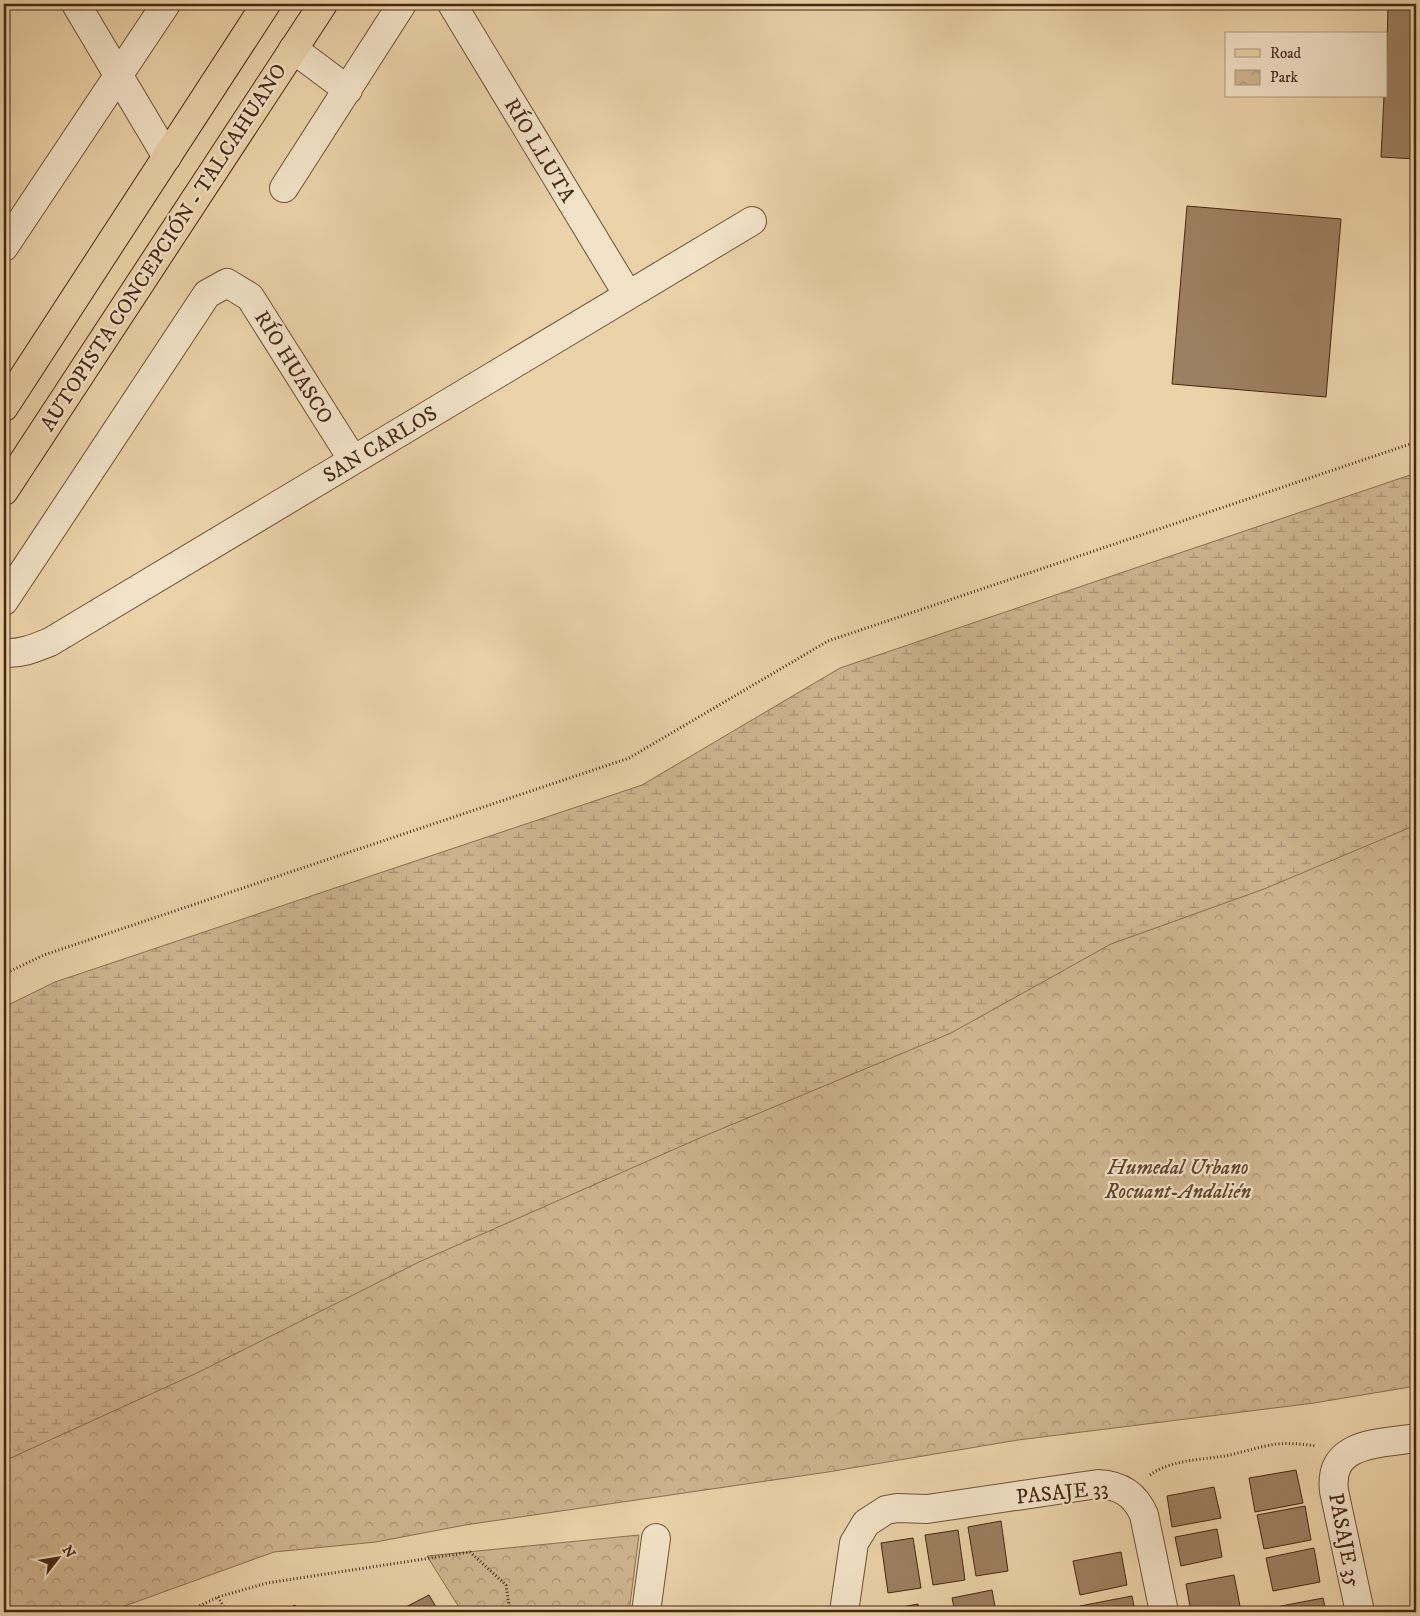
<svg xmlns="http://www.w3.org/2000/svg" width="1420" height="1616" viewBox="0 0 1420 1616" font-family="'IM FELL DW Pica',serif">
	<defs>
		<pattern id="wetland-marsh" width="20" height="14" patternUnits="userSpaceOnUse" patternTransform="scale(1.25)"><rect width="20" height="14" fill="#cfb590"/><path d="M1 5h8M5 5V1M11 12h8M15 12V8" fill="none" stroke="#aa9374"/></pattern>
		<pattern id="park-crowns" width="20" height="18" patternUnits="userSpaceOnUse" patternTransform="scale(1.25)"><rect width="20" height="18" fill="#cfb590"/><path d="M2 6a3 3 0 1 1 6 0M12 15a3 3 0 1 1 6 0" fill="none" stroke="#aa9374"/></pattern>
	</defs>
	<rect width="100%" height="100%" fill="#ebd2a9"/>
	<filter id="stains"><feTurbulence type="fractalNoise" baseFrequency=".004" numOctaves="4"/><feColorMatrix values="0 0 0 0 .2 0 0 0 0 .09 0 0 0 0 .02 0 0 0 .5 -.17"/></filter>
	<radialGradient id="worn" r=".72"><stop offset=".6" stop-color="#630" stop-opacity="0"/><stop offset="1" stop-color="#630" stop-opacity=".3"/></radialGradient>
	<path fill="url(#wetland-marsh)" stroke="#8c6e52" d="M 1416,473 L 1416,1371 L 289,1521 L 4,1612 L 4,1007 L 55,982 L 642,785 L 840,668 Z"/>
	<path fill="url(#park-crowns)" stroke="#8c6e52" d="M 1416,825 L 1416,1386 L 1314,1403 L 1018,1440 L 828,1472 L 465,1525 L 376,1542 L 274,1552 L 108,1612 L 4,1612 L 4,1461 L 197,1373 L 419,1262 L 702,1137 L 951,1033 L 1111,944 L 1264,889 Z
		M 639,1535 L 629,1612 L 462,1612 L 427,1556 Z"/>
	<path fill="#9d8061" stroke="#482813" d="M 1388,4 L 1416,4 L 1416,159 L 1381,157 L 1384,96 L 1386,96 Z
		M 1187,206 L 1341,219 L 1326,397 L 1172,384 Z
		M 1296,1470 L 1303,1503 L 1255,1512 L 1249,1478 Z
		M 1214,1487 L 1221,1518 L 1172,1527 L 1167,1496 Z
		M 1305,1506 L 1311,1540 L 1264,1549 L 1257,1515 Z
		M 1001,1521 L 1008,1571 L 976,1576 L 968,1527 Z
		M 1217,1529 L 1222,1557 L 1181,1566 L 1175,1537 Z
		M 958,1530 L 965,1580 L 933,1585 L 925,1535 Z
		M 913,1538 L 921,1588 L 888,1593 L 881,1543 Z
		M 1314,1548 L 1320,1582 L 1273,1591 L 1266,1558 Z
		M 1121,1552 L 1127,1585 L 1080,1595 L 1073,1561 Z
		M 1234,1575 L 1240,1606 L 1209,1612 L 1191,1612 L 1186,1584 Z
		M 992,1590 L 996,1612 L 955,1612 L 952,1598 Z
		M 429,1595 L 439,1612 L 401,1612 L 400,1610 Z
		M 1132,1596 L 1135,1612 L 1082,1612 L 1080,1606 Z
		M 1323,1598 L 1326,1612 L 1277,1612 L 1276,1607 Z
		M 918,1604 L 919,1612 L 876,1612 Z
		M 295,1605 L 299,1612 L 281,1612 Z"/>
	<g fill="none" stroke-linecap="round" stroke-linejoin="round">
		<g stroke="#715238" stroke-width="30">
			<path id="minor" d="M 76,4 L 167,157
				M 452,4 L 628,295
				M 293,49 L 348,90
				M 284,188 L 402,4
				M 4,247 L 166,4
				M 4,601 L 207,294 L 227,283 L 250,297 L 353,460
				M 4,653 C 21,654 35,648 50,642 L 752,221
				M 646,1612 L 656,1538
				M 844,1612 L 854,1543 L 866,1523 L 886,1510 L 897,1508 L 927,1509 L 1098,1484 C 1120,1485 1135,1494 1144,1515 L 1164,1612
				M 1360,1612 L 1334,1491 C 1328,1441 1380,1444 1416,1438"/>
		</g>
		<g stroke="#482813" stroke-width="30">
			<path id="major" d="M 4,407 L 266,4
				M 4,491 L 323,4"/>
		</g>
		<path stroke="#482813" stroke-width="3" stroke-dasharray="1 2.5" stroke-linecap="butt" d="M 4,974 L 44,955 L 629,758 L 828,641 L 1416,442
			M 1150,1475 C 1170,1460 1200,1460 1224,1456 C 1242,1453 1260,1446 1277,1444 C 1290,1443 1303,1444 1316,1446
			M 218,1597 L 227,1612
			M 187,1612 L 218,1597 L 267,1583 L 470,1552 L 506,1585 L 510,1612"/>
		<use href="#minor" stroke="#f2e2c7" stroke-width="28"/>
		<use href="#major" stroke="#ebd2a9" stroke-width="28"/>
	</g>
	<g text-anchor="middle" stroke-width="4.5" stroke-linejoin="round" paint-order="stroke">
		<g font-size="21" fill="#482813" stroke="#f2e2c7">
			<text transform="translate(540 150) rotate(59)" y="7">RÍO LLUTA</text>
			<text transform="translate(163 247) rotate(-57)" y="7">AUTOPISTA CONCEPCIÓN - TALCAHUANO</text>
			<text transform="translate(294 367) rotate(58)" y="7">RÍO HUASCO</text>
			<text transform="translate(380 444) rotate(-31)" y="7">SAN CARLOS</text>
			<text transform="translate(1062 1492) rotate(-6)" y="7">PASAJE 33</text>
			<text transform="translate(1345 1540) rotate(79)" y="7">PASAJE 35</text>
		</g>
		<g font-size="21" font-style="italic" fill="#63442c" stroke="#f2e2c7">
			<text x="1178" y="1174">Humedal Urbano<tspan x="1178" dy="24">Rocuant-Andalién</tspan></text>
		</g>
	</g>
	<rect width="1420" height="1616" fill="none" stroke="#ebd2a9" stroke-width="20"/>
	<rect x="5" y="5" width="1410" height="1606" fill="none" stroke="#482813" stroke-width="2.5"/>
	<rect x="10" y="10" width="1400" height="1596" fill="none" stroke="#482813"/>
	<rect x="1225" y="32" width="162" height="65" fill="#f2e2c7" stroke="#ae987f"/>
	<rect x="1235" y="49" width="25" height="8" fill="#ebd2a9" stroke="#ae987f"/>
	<text x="1270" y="58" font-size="15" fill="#482813">Road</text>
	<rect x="1235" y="70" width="25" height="15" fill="url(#park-crowns)" stroke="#ae987f"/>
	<text x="1270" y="82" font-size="15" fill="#482813">Park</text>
	<g transform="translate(58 1558) rotate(59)" stroke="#f2e2c7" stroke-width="4" paint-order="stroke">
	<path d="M0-4L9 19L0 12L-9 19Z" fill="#482813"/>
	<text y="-8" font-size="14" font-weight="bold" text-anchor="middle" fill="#482813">N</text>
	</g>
	<rect width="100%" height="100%" filter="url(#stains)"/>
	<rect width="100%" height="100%" fill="url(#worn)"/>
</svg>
